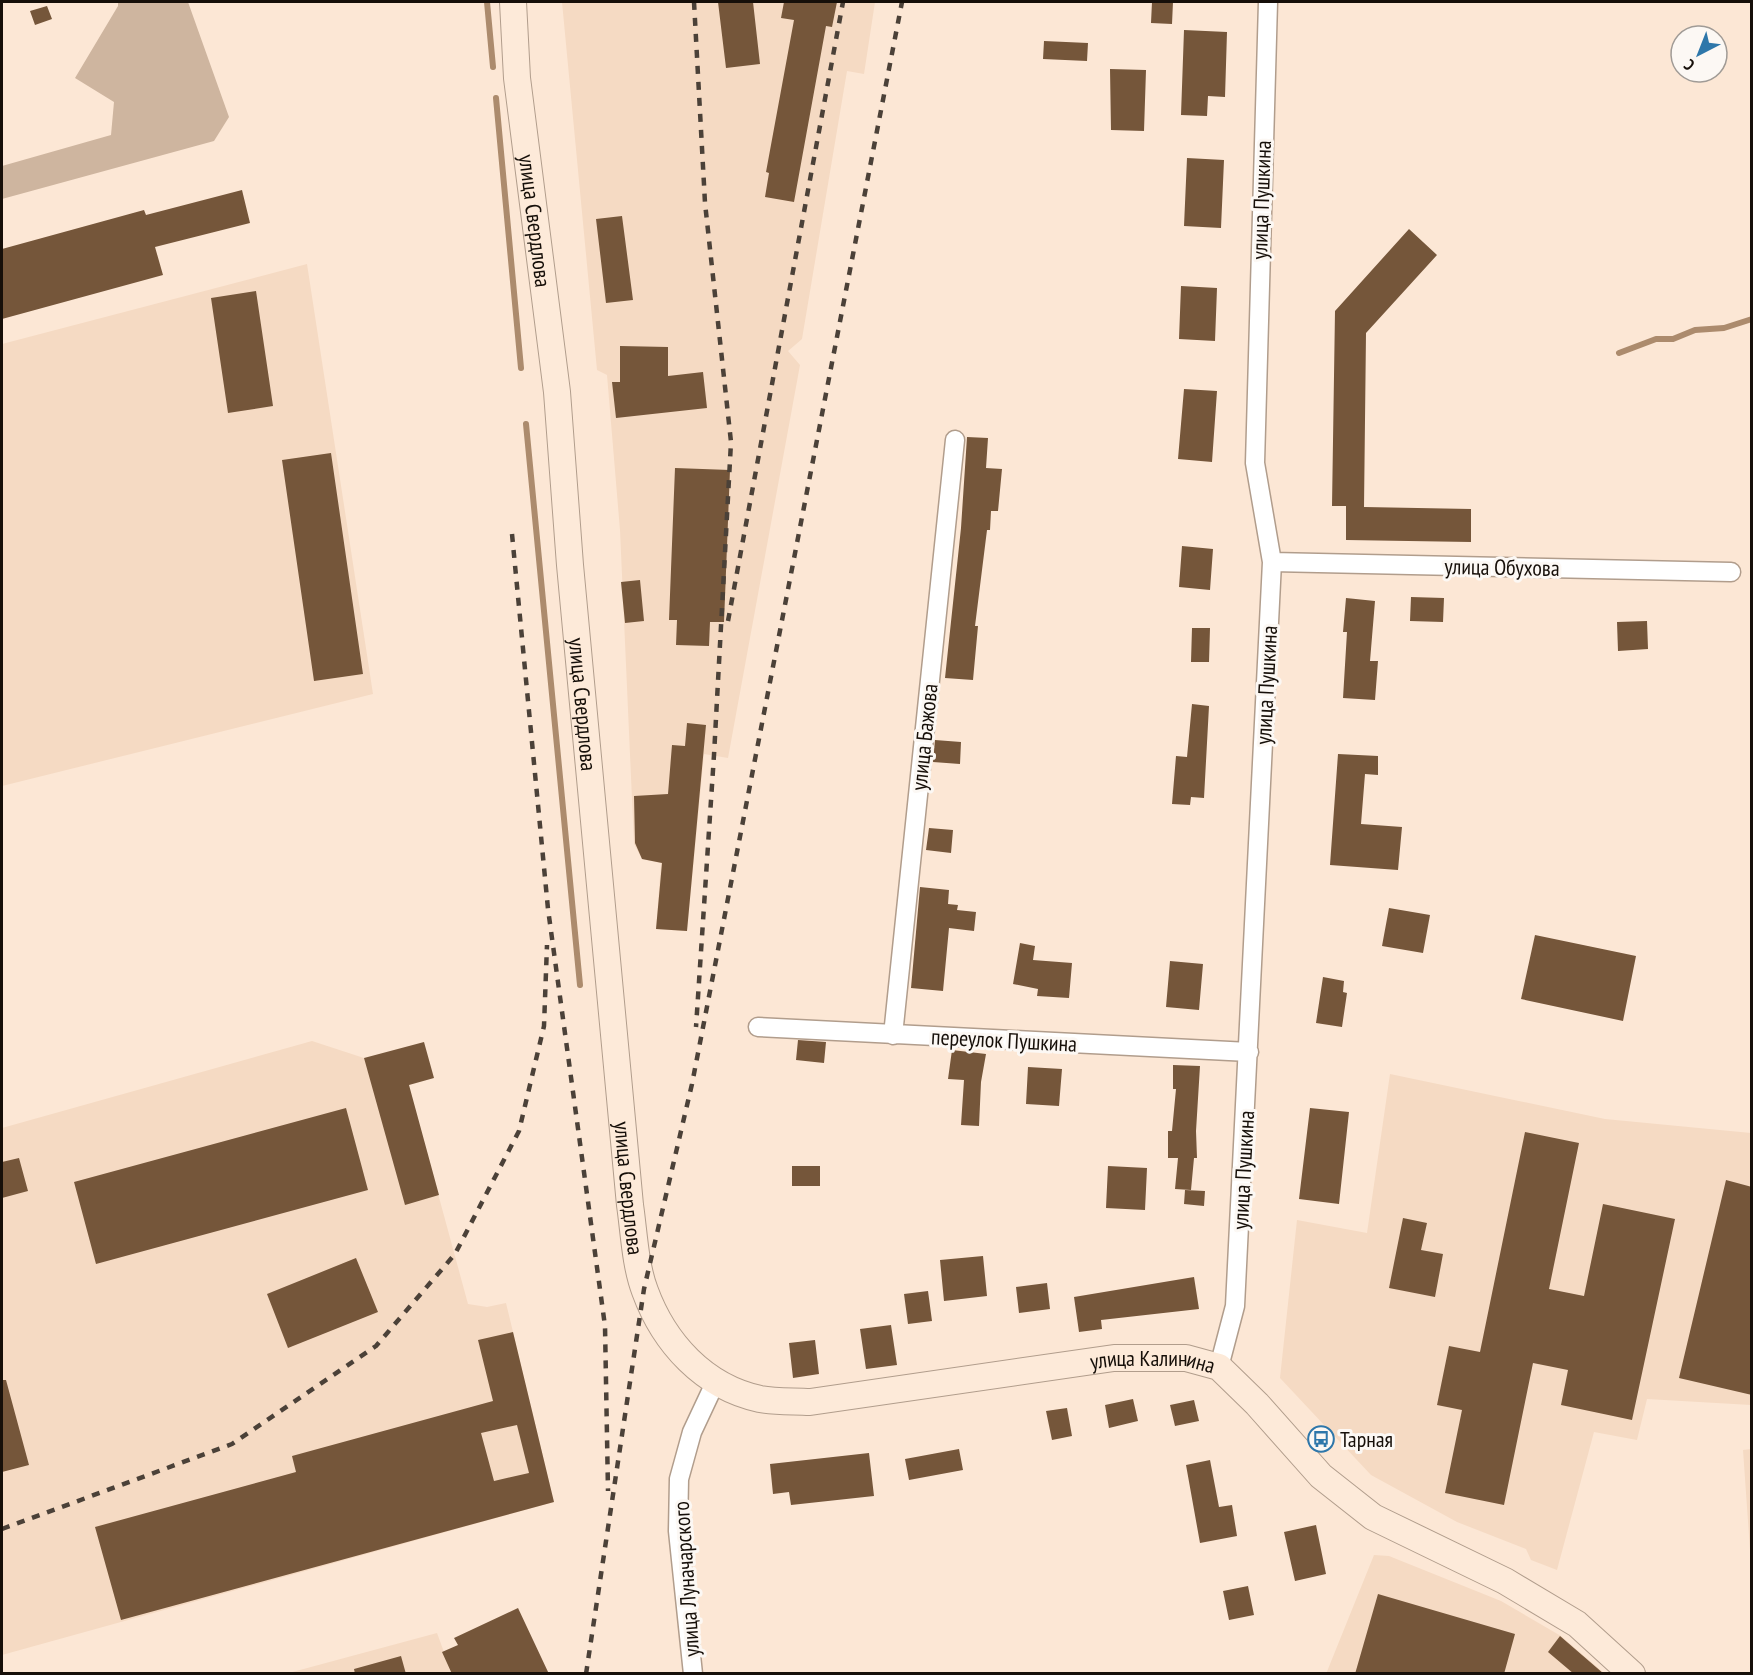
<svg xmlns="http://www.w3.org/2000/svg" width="1753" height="1675" viewBox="0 0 1753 1675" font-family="'PT Sans Narrow',sans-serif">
	<rect width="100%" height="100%" fill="#fce7d5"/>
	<path fill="#f5dac3" d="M 562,2 L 875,2 L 864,74 L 847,71 L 802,339 L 788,351 L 800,365 L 728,758 L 704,754 L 687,931 L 656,929 L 661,863 L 642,859 L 634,844 L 620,530 L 607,375 L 597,370 Z
		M 307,264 L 373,694 L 2,786 L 2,344 Z
		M 312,1041 L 364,1058 L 403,1065 L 468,1304 L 487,1307 L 506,1303 L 554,1502 L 2,1655 L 2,1128 Z
		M 1390,1074 L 1605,1119 L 1751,1133 L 1751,1405 L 1647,1399 L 1637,1440 L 1594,1432 L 1557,1570 L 1531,1560 L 1526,1549 L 1457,1522 L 1371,1475 L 1280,1378 L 1297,1220 L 1367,1233 Z
		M 1751,1449 L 1752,1449 L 1751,1564 L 1743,1450 Z
		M 1374,1555 L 1389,1556 L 1501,1601 L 1561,1636 L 1604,1673 L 1326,1674 Z
		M 437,1633 L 452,1674 L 285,1674 Z"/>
	<path fill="#ceb59f" d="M 118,2 L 188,2 L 229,117 L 214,141 L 2,199 L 2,166 L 111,135 L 114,102 L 75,78 L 118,6 Z"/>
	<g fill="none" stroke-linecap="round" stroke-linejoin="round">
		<path stroke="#ac8b6d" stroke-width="6" d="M 487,2 L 493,67
			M 496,98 L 521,368
			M 1619,353 L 1656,339 L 1673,339 L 1695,330 L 1724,328 L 1752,319
			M 526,424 L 580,985"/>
	</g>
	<path fill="#75563a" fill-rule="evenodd" d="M 718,2 L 753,2 L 760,64 L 726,68 Z
		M 784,2 L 837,2 L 832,27 L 826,26 L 794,202 L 765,197 L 769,173 L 766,172 L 794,20 L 781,18 Z
		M 1152,2 L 1173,2 L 1172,24 L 1151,23 Z
		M 47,6 L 52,19 L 35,25 L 30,11 Z
		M 1184,30 L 1227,32 L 1225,97 L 1208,96 L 1207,116 L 1181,115 Z
		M 1044,41 L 1088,43 L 1087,61 L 1043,59 Z
		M 1110,69 L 1146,70 L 1144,131 L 1111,130 Z
		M 1187,158 L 1224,160 L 1221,228 L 1184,226 Z
		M 242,190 L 250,223 L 155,247 L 163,275 L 2,319 L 2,249 L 144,210 L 146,215 Z
		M 622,216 L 633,300 L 606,303 L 596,219 Z
		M 1409,229 L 1437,255 L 1366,333 L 1364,507 L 1471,509 L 1471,542 L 1346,540 L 1346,506 L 1332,506 L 1335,311 Z
		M 1181,286 L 1217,288 L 1215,341 L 1179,339 Z
		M 256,291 L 273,406 L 228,413 L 211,298 Z
		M 620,346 L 668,347 L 668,376 L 703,372 L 707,408 L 616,418 L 612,382 L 620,382 Z
		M 1184,389 L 1217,391 L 1212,462 L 1178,459 Z
		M 967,437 L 988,438 L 986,468 L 1002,469 L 998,511 L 991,511 L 990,530 L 987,530 L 975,626 L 978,626 L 973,680 L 945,678 L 961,528 Z
		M 331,453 L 363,674 L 314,681 L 282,460 Z
		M 675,468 L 730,470 L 724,622 L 710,622 L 709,646 L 676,645 L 677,620 L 669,620 Z
		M 1182,546 L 1213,549 L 1210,590 L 1179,587 Z
		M 640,580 L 644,621 L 625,623 L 621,582 Z
		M 1411,597 L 1444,598 L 1443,622 L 1410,621 Z
		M 1346,598 L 1375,601 L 1370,661 L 1378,661 L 1375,700 L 1343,698 L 1347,632 L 1343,632 Z
		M 1647,621 L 1648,649 L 1618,651 L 1617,622 Z
		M 1192,628 L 1210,628 L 1209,662 L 1191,662 Z
		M 1192,704 L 1209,706 L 1204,798 L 1191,797 L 1190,805 L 1172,804 L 1176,756 L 1187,757 Z
		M 687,723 L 706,725 L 687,931 L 656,929 L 662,863 L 642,859 L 635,843 L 634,796 L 668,794 L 672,745 L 685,746 Z
		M 935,740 L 961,742 L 960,764 L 933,762 Z
		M 1338,754 L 1378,756 L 1378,775 L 1365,774 L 1361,824 L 1402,827 L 1398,870 L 1330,865 Z
		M 929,828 L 953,830 L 951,853 L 926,850 Z
		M 920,887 L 949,890 L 948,904 L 958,905 L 957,910 L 976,912 L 974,931 L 949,928 L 943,991 L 911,988 Z
		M 1389,908 L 1430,915 L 1423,953 L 1382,946 Z
		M 1535,935 L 1636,956 L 1623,1021 L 1521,999 Z
		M 1020,943 L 1035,946 L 1033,960 L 1072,963 L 1069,998 L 1037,996 L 1038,989 L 1013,984 Z
		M 1170,961 L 1203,964 L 1199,1010 L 1166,1007 Z
		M 1323,977 L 1344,981 L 1343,992 L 1347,993 L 1342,1027 L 1316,1023 Z
		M 798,1040 L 826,1042 L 824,1063 L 796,1060 Z
		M 424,1042 L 434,1078 L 409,1085 L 439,1195 L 405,1205 L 364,1058 Z
		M 952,1050 L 986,1054 L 981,1082 L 979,1126 L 961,1125 L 964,1080 L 948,1079 Z
		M 1173,1065 L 1200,1066 L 1196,1131 L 1197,1158 L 1194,1158 L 1191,1190 L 1175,1189 L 1178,1158 L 1168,1158 L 1168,1131 L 1172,1131 L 1176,1089 L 1173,1089 Z
		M 1028,1067 L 1062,1069 L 1059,1106 L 1026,1104 Z
		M 346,1108 L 368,1190 L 96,1264 L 74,1182 Z
		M 1310,1108 L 1349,1112 L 1339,1204 L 1299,1199 Z
		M 1525,1132 L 1579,1143 L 1549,1289 L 1584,1296 L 1603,1204 L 1675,1219 L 1632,1420 L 1561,1405 L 1568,1370 L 1533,1363 L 1504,1505 L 1445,1493 L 1462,1410 L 1437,1405 L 1449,1346 L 1480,1352 Z
		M 19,1158 L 28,1191 L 2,1198 L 2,1162 Z
		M 792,1166 L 820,1166 L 820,1186 L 792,1186 Z
		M 1108,1166 L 1147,1168 L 1145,1210 L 1106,1208 Z
		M 1726,1180 L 1752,1187 L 1752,1395 L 1679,1378 Z
		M 1185,1190 L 1205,1191 L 1204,1206 L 1184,1204 Z
		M 1403,1218 L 1427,1223 L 1421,1250 L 1443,1254 L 1435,1297 L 1389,1288 Z
		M 983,1256 L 987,1296 L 944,1301 L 940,1260 Z
		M 356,1258 L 378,1312 L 288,1348 L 267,1294 Z
		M 1194,1277 L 1199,1309 L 1101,1320 L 1102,1329 L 1079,1332 L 1074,1297 Z
		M 1047,1283 L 1050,1309 L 1019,1313 L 1016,1287 Z
		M 928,1291 L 932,1321 L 908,1324 L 904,1294 Z
		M 891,1325 L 897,1365 L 866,1369 L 860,1329 Z
		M 513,1332 L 554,1502 L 121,1620 L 95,1527 L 296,1472 L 292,1456 L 493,1401 L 478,1340 ZM 517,1425 L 529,1473 L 494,1481 L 481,1433 Z
		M 815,1340 L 819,1374 L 793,1378 L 789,1343 Z
		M 2,1380 L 6,1380 L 29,1465 L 2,1472 Z
		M 1133,1399 L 1138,1421 L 1109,1428 L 1105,1405 Z
		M 1194,1400 L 1199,1421 L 1175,1426 L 1170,1405 Z
		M 1067,1408 L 1072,1436 L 1052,1440 L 1046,1411 Z
		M 959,1449 L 963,1470 L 909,1480 L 905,1459 Z
		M 869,1453 L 874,1496 L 791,1505 L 789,1492 L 773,1494 L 770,1464 Z
		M 1210,1460 L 1219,1507 L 1232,1505 L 1237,1536 L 1200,1543 L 1186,1465 Z
		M 1316,1525 L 1326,1574 L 1295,1581 L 1284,1532 Z
		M 1248,1586 L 1254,1615 L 1229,1620 L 1223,1591 Z
		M 1378,1594 L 1515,1634 L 1504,1674 L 1355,1674 Z
		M 518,1608 L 549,1674 L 452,1674 L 442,1652 L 458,1645 L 454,1638 Z
		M 1560,1636 L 1604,1674 L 1574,1674 L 1548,1652 Z
		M 401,1656 L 406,1674 L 355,1674 L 354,1669 Z"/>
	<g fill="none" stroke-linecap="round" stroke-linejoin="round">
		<g stroke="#b19d8c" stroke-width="21">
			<path id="minor" d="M 1272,562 L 1731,572
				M 758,1027 L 1249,1052
				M 893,1035 L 955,440
				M 1219,1367 L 1235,1306 L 1272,562 L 1255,463 L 1268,2
				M 693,1674 L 678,1531 L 679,1479 L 692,1432 L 715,1383"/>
		</g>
		<g stroke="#b19d8c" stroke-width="28">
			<g id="secondary">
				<path id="s1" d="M 513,2 L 517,78 L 557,392 L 570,565 L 630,1205 C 634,1232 635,1265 645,1291 C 664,1343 704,1387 760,1399 C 776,1402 794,1401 810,1402 L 1114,1358 L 1186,1358 L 1219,1367 L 1257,1404 L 1321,1476 L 1373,1517 L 1505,1581 L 1577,1624 L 1632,1674"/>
			</g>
		</g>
		<use href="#minor" stroke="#fff" stroke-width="18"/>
		<use href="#secondary" stroke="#fdead9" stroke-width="26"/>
		<path stroke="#4b4138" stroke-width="4.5" stroke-dasharray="8 8" stroke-linecap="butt" d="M 694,2 L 705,203 L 731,442 L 714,755 L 696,1027
			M 512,534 L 548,909 L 605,1326 L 608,1491
			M 728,621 L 843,2
			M 2,1529 L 232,1444 L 376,1346 L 455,1254 L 519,1131 L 544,1026 L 547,945
			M 586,1674 L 644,1289 L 692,1084 L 902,2"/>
	</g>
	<defs>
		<g id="bus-ring" transform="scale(1.35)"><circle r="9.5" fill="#fcf8f4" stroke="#2e77aa" stroke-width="1.5"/><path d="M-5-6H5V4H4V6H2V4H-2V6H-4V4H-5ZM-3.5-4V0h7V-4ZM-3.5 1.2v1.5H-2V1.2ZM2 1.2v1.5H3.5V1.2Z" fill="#2e77aa"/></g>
	</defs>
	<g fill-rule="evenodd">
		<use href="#bus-ring" x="1321" y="1439"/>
	</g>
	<g text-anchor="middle" stroke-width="6" stroke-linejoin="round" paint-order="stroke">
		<g font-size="22" fill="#160f09" stroke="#fcf8f4">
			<text transform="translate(1261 200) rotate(-88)" y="8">улица Пушкина</text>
			<text dy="8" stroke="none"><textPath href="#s1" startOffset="220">улица Свердлова</textPath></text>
			<text transform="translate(1502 567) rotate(1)" y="8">улица Обухова</text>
			<text transform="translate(1266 685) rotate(-87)" y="8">улица Пушкина</text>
			<text dy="8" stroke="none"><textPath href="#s1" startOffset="706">улица Свердлова</textPath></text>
			<text transform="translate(924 737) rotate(-84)" y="8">улица Бажова</text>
			<text transform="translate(1004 1040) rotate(3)" y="8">переулок Пушкина</text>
			<text transform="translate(1243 1170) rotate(-87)" y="8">улица Пушкина</text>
			<text dy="8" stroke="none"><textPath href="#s1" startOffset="1192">улица Свердлова</textPath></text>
			<text dy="8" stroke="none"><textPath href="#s1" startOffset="1857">улица Калинина</textPath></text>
			<text transform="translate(686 1579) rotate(-94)" y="8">улица Луначарского</text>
		</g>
		<g font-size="22" fill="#160f09" stroke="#fcf8f4" text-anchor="start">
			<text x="1340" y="1447">Тарная</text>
		</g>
	</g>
	<rect width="1753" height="1675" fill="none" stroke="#160f09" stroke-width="6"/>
	<g transform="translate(1699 54) rotate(222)"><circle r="28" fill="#fcf8f4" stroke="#a09b96" stroke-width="1.5"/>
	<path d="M0-4.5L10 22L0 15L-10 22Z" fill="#2e77aa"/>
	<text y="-9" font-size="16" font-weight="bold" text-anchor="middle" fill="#160f09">С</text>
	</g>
</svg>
